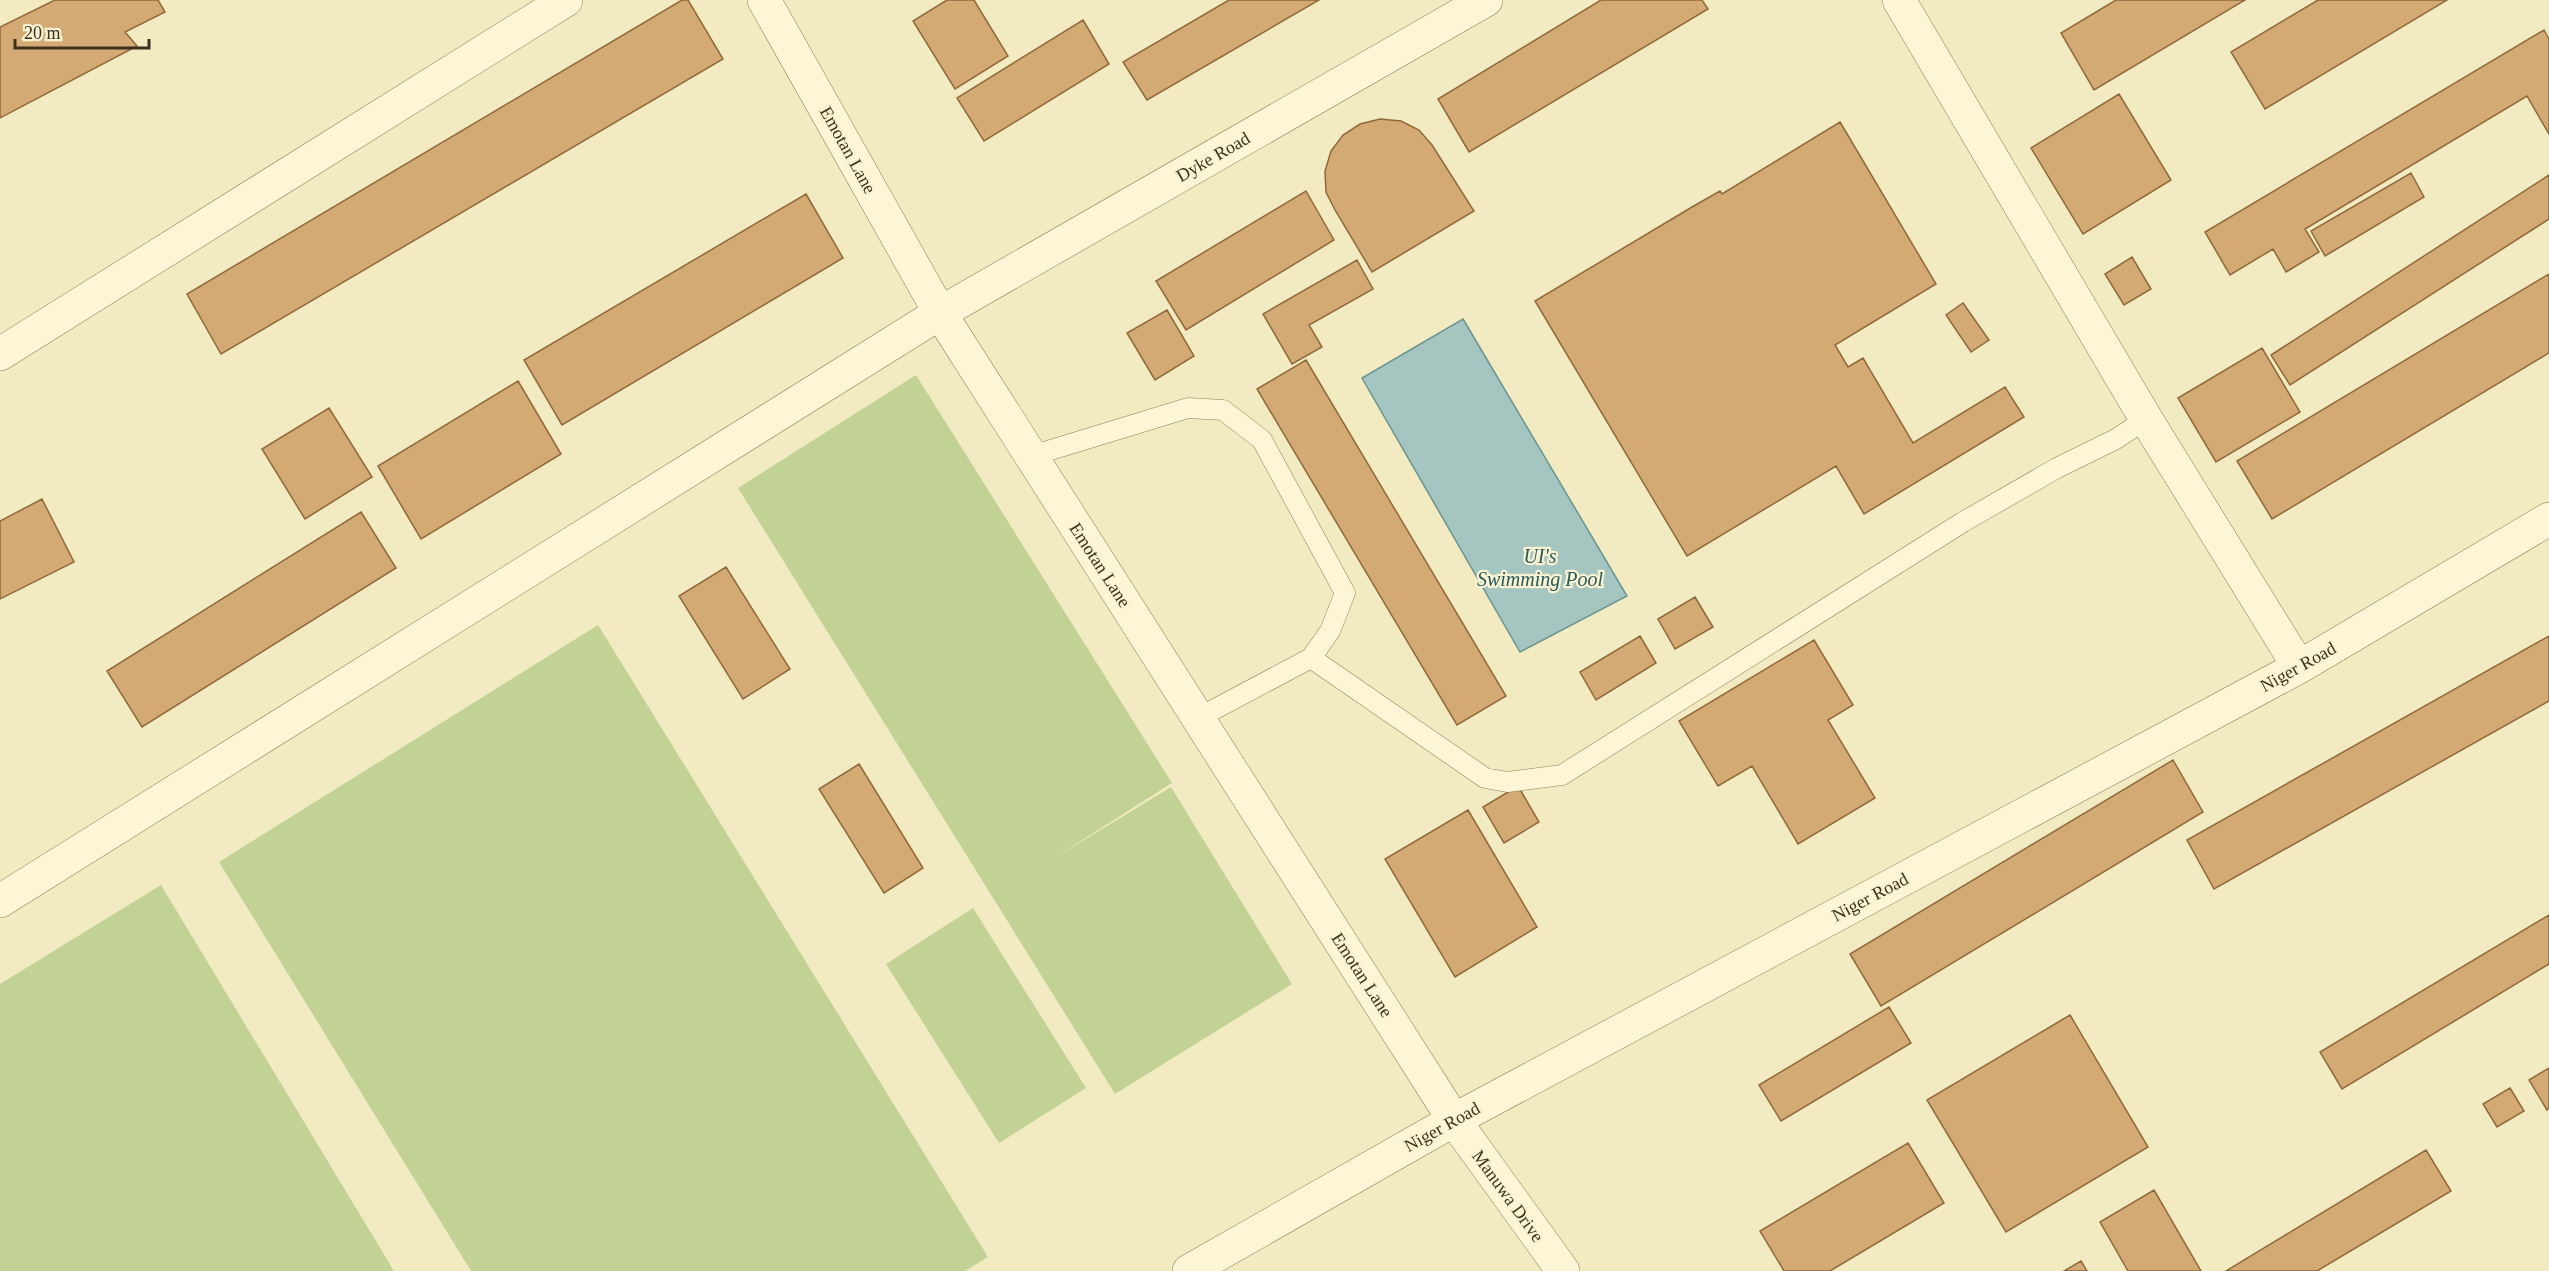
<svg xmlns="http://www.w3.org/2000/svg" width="2549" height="1271" viewBox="0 0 2549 1271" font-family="Georgia,serif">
	<rect width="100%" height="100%" fill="#f2ebc2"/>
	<path fill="#c2d295" d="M 916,375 L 1172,783 L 1051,860 L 1171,787 L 1292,984 L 1115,1094 L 738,488 Z
		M 598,625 L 988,1257 L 965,1271 L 471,1271 L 219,862 Z
		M 161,885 L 394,1271 L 0,1271 L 0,984 Z
		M 973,908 L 1086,1088 L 999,1143 L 886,964 Z"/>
	<path fill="#a5c5c0" stroke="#6a9490" stroke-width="1.5" d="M 1463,319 L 1627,596 L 1520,652 L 1362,378 Z"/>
	<path fill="#d4aa74" stroke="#90693a" stroke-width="1.5" d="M 55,0 L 158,0 L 165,12 L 125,32 L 137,46 L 0,118 L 0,27 Z
		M 682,0 L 688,0 L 723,59 L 221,354 L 187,294 Z
		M 947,0 L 974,0 L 1008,56 L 955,89 L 913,21 Z
		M 1229,0 L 1319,0 L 1147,100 L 1123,62 Z
		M 1601,0 L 1702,0 L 1708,9 L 1469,152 L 1438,99 Z
		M 2116,0 L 2245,0 L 2094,90 L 2061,33 Z
		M 2318,0 L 2447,0 L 2265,109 L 2231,52 Z
		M 1083,20 L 1109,64 L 984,141 L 957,98 Z
		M 2544,30 L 2549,39 L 2549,134 L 2527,96 L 2305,229 L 2319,252 L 2286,272 L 2273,249 L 2230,275 L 2205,232 Z
		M 2119,94 L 2171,180 L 2083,234 L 2031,148 Z
		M 1380,119 L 1401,121 L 1419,130 L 1432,145 L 1474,211 L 1372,272 L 1335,210 L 1326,192 L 1325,171 L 1331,151 L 1343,135 L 1360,124 Z
		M 1840,122 L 1936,284 L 1835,345 L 1848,367 L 1863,358 L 1913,443 L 2005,387 L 2024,417 L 1864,514 L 1836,466 L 1687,556 L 1535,301 L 1692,207 L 1720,191 L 1722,194 Z
		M 2411,173 L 2424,197 L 2325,256 L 2311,231 Z
		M 2549,175 L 2549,219 L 2290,385 L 2271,355 Z
		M 1306,191 L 1334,240 L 1186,330 L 1156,281 Z
		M 806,194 L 843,258 L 562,425 L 524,360 Z
		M 2132,257 L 2151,289 L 2124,305 L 2105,274 Z
		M 1357,260 L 1373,289 L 1309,325 L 1322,347 L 1292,364 L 1263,314 Z
		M 2549,274 L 2549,353 L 2272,519 L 2237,461 Z
		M 1963,303 L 1989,340 L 1971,352 L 1946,315 Z
		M 1167,310 L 1194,356 L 1155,380 L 1127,333 Z
		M 2262,348 L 2300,412 L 2216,462 L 2178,398 Z
		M 1306,360 L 1506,696 L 1457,725 L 1257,389 Z
		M 518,381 L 561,454 L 421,539 L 378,466 Z
		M 329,408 L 372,477 L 305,519 L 262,449 Z
		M 42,499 L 74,562 L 0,599 L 0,521 Z
		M 361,512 L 396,568 L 142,727 L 107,671 Z
		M 726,567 L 790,669 L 743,699 L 679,596 Z
		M 1695,597 L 1713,627 L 1675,649 L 1658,619 Z
		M 1640,636 L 1656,663 L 1596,700 L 1580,672 Z
		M 2549,636 L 2549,701 L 2214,889 L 2187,840 Z
		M 1814,640 L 1853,705 L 1828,720 L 1875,798 L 1798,844 L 1752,766 L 1718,786 L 1679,721 Z
		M 2173,760 L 2203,812 L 1881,1006 L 1850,954 Z
		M 859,764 L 923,868 L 884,893 L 819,789 Z
		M 1518,786 L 1539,822 L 1504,843 L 1483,807 Z
		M 1468,810 L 1537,927 L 1455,977 L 1385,859 Z
		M 2549,915 L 2549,964 L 2342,1089 L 2320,1052 Z
		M 1889,1007 L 1911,1043 L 1781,1121 L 1759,1085 Z
		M 2070,1015 L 2148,1147 L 2006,1232 L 1927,1100 Z
		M 2549,1068 L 2549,1108 L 2547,1110 L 2529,1080 Z
		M 2510,1088 L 2524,1111 L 2497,1127 L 2483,1104 Z
		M 1908,1143 L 1944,1203 L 1830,1271 L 1784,1271 L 1760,1231 Z
		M 2426,1150 L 2451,1191 L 2317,1271 L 2226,1271 Z
		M 2154,1190 L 2201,1271 L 2128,1271 L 2100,1222 Z
		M 2081,1261 L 2087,1271 L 2064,1271 Z"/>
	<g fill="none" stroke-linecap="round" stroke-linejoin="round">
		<g stroke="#8e7d57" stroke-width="21">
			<path id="lane" d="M 1031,456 L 1188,408 L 1223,410 L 1262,440 L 1345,593 L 1330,631 L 1311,658 L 1198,718
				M 1311,658 L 1485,778 L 1507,782 L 1562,775 L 1963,522 L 2057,468 L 2116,439 L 2146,419"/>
		</g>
		<g stroke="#8e7d57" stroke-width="34">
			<path id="street" d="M 764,0 L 940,313 L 1454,1120 L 1563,1271
				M 1899,0 L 2146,419 L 2299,667
				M 0,354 L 566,0
				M 0,901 L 940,313 L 1486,0
				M 1189,1271 L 1454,1120 L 2299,667 L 2549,519"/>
		</g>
		<use href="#lane" stroke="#fcf6d6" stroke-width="20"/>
		<use href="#street" stroke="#fcf6d6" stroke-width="33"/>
	</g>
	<g text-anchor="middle" stroke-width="4.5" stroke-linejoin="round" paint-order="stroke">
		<g font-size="18" fill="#3d311d" stroke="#f9f3d3">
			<text transform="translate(848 150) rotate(61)" y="6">Emotan Lane</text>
			<text transform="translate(1213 157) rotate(-30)" y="6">Dyke Road</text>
			<text transform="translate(1100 565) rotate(57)" y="6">Emotan Lane</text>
			<text transform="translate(2298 667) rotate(-29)" y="6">Niger Road</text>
			<text transform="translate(1870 897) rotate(-28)" y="6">Niger Road</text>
			<text transform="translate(1362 975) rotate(57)" y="6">Emotan Lane</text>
			<text transform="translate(1442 1127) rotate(-29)" y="6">Niger Road</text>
			<text transform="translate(1508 1196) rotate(54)" y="6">Manuwa Drive</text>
		</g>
		<g font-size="20" font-style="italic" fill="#2a5a5e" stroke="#f9f3d3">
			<text x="1540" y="563">UI's<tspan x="1540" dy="23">Swimming Pool</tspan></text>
		</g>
	</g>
	<path d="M15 39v9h134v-9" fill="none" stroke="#3d311d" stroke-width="3"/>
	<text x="24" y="39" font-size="18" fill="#3d311d" stroke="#f9f3d3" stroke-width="4.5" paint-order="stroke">20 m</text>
</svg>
